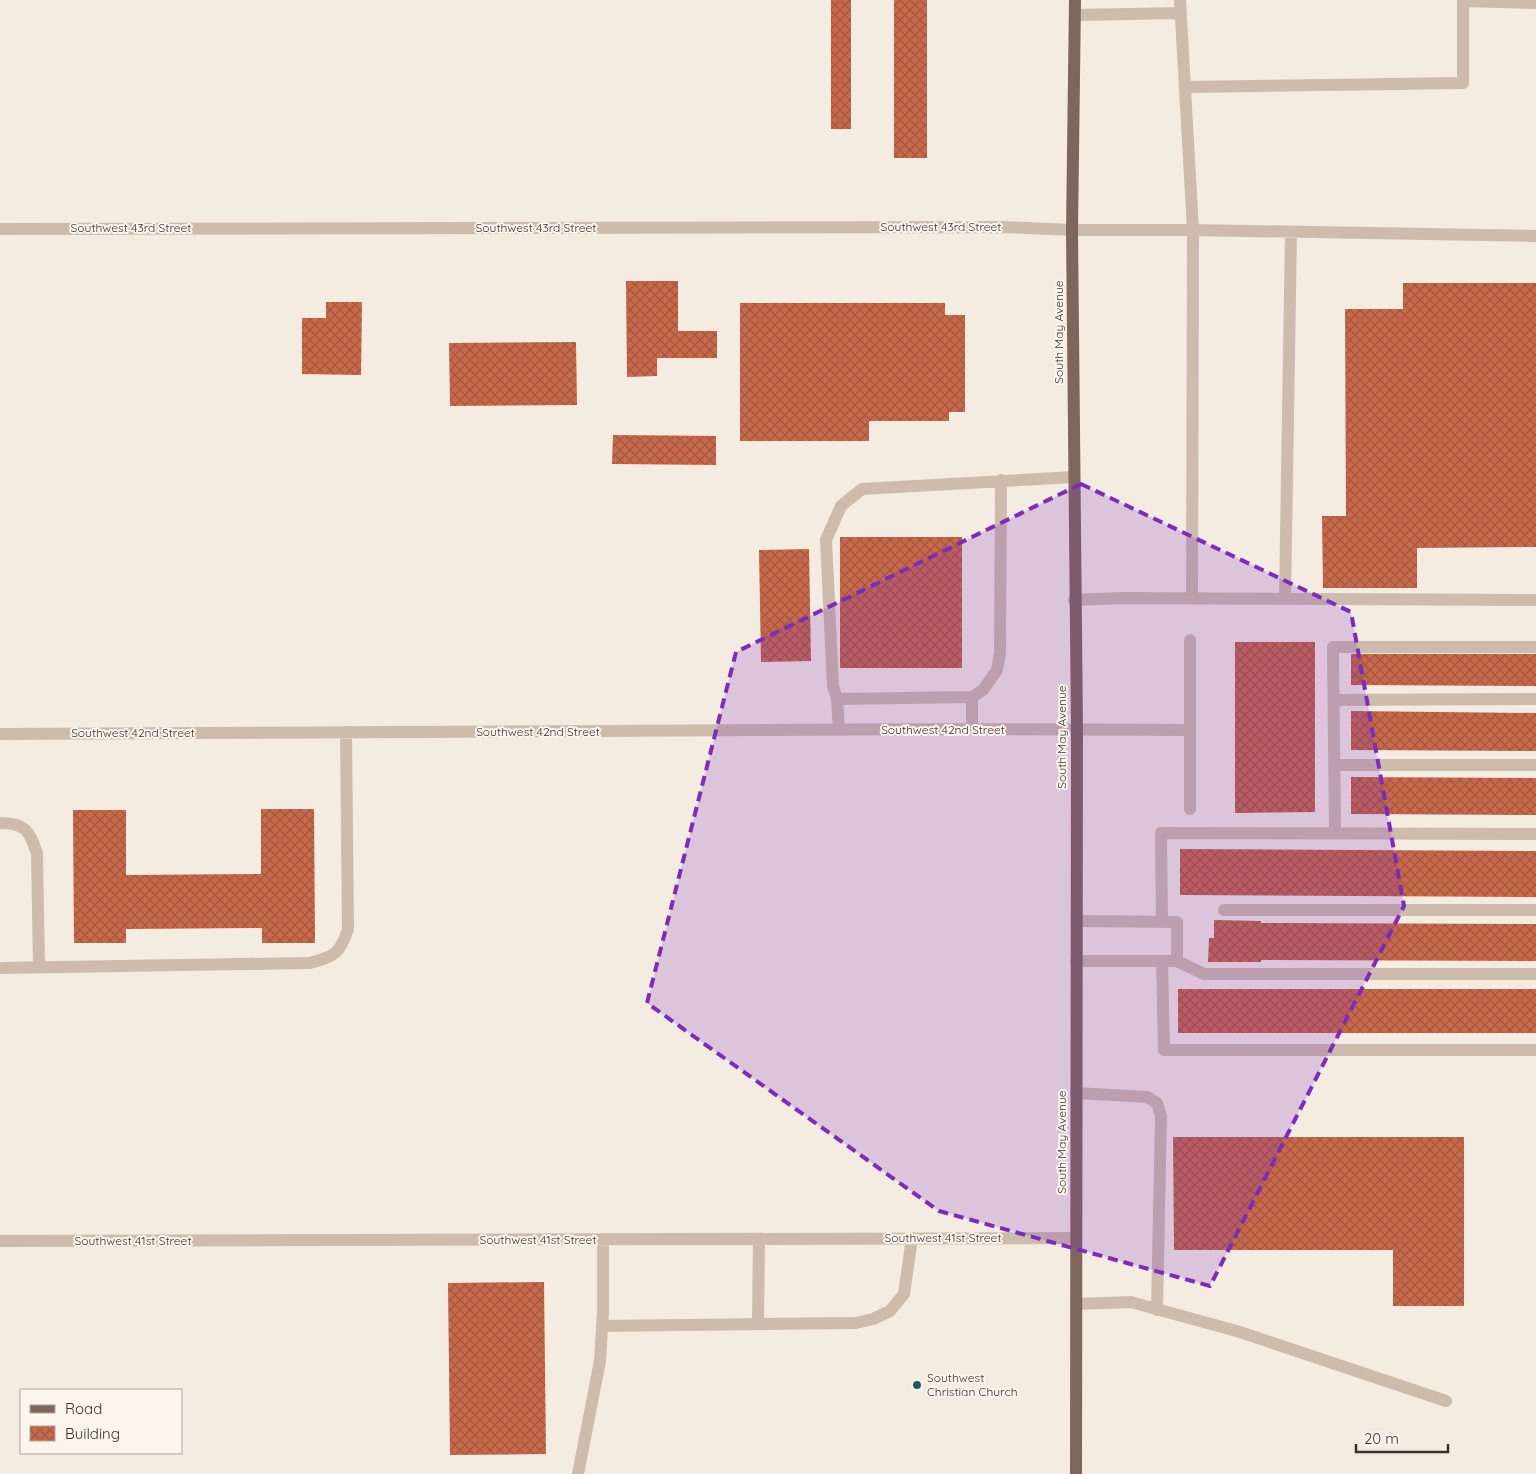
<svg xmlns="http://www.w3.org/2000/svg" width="1536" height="1474" viewBox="0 0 1536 1474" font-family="Quicksand,sans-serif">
	<defs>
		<pattern id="building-cross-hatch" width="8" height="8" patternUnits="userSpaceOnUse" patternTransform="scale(1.25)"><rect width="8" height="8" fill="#c8694b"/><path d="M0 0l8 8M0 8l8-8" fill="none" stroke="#a4573f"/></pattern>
	</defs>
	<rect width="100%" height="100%" fill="#f4ebe1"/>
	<path fill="url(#building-cross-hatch)" d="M 831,0 L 851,0 L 851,129 L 831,129 Z
		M 894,0 L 927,0 L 927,158 L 894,158 Z
		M 626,281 L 678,281 L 678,331 L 717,331 L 717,358 L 657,358 L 657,376 L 627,377 Z
		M 1403,283 L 1536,283 L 1536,547 L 1417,548 L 1417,588 L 1323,588 L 1322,516 L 1346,516 L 1345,309 L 1403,309 Z
		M 326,302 L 362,302 L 361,375 L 302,374 L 302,318 L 326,318 Z
		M 740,303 L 945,303 L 945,315 L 965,315 L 965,412 L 949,412 L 949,421 L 869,421 L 869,441 L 740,441 Z
		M 576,342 L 577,405 L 450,406 L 449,343 Z
		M 613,435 L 716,436 L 716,465 L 612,464 Z
		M 840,537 L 962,537 L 962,668 L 840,668 Z
		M 809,549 L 811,661 L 761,662 L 759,550 Z
		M 1235,642 L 1315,642 L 1315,812 L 1235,813 Z
		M 1351,654 L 1536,654 L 1536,686 L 1351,685 Z
		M 1351,711 L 1536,713 L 1536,751 L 1351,750 Z
		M 1351,777 L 1536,778 L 1536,815 L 1351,814 Z
		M 261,809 L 314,809 L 315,943 L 262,943 L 262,928 L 126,929 L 126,943 L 74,943 L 73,810 L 126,810 L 126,875 L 261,874 Z
		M 1180,849 L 1536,851 L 1536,897 L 1180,895 Z
		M 1214,920 L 1261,921 L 1261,923 L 1536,924 L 1536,961 L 1261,960 L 1261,962 L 1208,962 L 1209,938 L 1214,938 Z
		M 1178,989 L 1536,989 L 1536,1033 L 1178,1033 Z
		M 1173,1137 L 1464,1137 L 1464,1306 L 1393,1306 L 1393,1250 L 1174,1250 Z
		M 544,1282 L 546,1454 L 450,1455 L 448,1283 Z"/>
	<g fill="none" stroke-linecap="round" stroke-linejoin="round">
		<path stroke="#cdbbac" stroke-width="12" d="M 1463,1 L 1536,3
			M 1075,15 L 1181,13
			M 1185,87 L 1463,83 L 1463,0
			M 0,229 L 1002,227 L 1072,230 L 1193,230 L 1180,0
			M 1192,598 L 1193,230 L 1536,236
			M 1285,599 L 1291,232
			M 1074,600 L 1121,598 L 1536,600
			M 837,699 L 972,697 L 983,690 L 997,670 L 1000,653 L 1001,480
			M 1334,700 L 1536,699
			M 972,729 L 972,697
			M 839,730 L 837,699 L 833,686 L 826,540 L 841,506 L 862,489 L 1074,477
			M 0,734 L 972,729 L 1190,730
			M 1335,765 L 1536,765
			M 1190,809 L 1190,640
			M 0,823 C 25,823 29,830 37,853 L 39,967
			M 1335,833 L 1333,647 L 1536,647
			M 1224,910 L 1536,910
			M 1162,922 L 1161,833 L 1536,834
			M 1076,961 L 1177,961 L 1177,922 L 1077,921
			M 1162,961 L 1164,1050 L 1536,1050
			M 1177,961 L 1204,974 L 1536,974
			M 0,968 L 310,963 C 335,956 340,954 348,929 L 346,732
			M 1076,1093 L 1147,1097 L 1157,1103 L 1161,1116 L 1157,1310
			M 0,1241 L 1076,1238
			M 1076,1304 L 1131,1302 L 1240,1332 L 1446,1401
			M 758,1324 L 759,1239
			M 602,1326 L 856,1323 L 873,1319 L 890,1311 L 904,1294 L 912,1238
			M 578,1474 L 600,1361 L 603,1311 L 603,1239"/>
		<path stroke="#7d675c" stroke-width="12" d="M 1075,0 L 1072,230 L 1077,729 L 1076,1474"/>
	</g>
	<path fill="#7b2cbf" fill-opacity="0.2" stroke="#7b2cbf" stroke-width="4" stroke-dasharray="10 6" stroke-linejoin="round" d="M 1081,484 L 1351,612 L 1404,906 L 1210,1286 L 939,1211 L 647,1003 L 736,652 Z"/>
	<circle fill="#1f5a5e" stroke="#fbf5ee" stroke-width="2" cx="917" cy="1385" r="5"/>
	<g text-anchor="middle" stroke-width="4" stroke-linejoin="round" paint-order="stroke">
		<g font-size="12" fill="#3b302b" stroke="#fbf5ee">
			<text x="941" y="231">Southwest 43rd Street</text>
			<text x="131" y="232">Southwest 43rd Street</text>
			<text x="536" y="232">Southwest 43rd Street</text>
			<text transform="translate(1059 332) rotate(-90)" y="4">South May Avenue</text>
			<text x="943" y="734">Southwest 42nd Street</text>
			<text x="538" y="736">Southwest 42nd Street</text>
			<text x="133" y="737">Southwest 42nd Street</text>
			<text transform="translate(1062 737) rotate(-90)" y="4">South May Avenue</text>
			<text transform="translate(1062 1142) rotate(-90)" y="4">South May Avenue</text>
			<text x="943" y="1242">Southwest 41st Street</text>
			<text x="538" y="1244">Southwest 41st Street</text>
			<text x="133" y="1245">Southwest 41st Street</text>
		</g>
		<g font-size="12" fill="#3b302b" stroke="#fbf5ee" text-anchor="start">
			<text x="927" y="1382">Southwest<tspan x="927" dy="14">Christian Church</tspan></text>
		</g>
	</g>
	<rect x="20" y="1389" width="162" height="65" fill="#fbf5ee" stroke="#aea6a0"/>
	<rect x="30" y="1405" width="25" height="8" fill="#7d675c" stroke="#aea6a0"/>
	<text x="65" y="1414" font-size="15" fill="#3b302b">Road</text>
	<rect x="30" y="1426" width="25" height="15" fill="url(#building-cross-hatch)" stroke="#aea6a0"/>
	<text x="65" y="1439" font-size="15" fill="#3b302b">Building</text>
	<path d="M1356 1444v8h92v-8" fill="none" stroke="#3b302b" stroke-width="2.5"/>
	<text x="1364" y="1444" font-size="15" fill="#3b302b" stroke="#fbf5ee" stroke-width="4" paint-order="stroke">20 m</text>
</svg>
